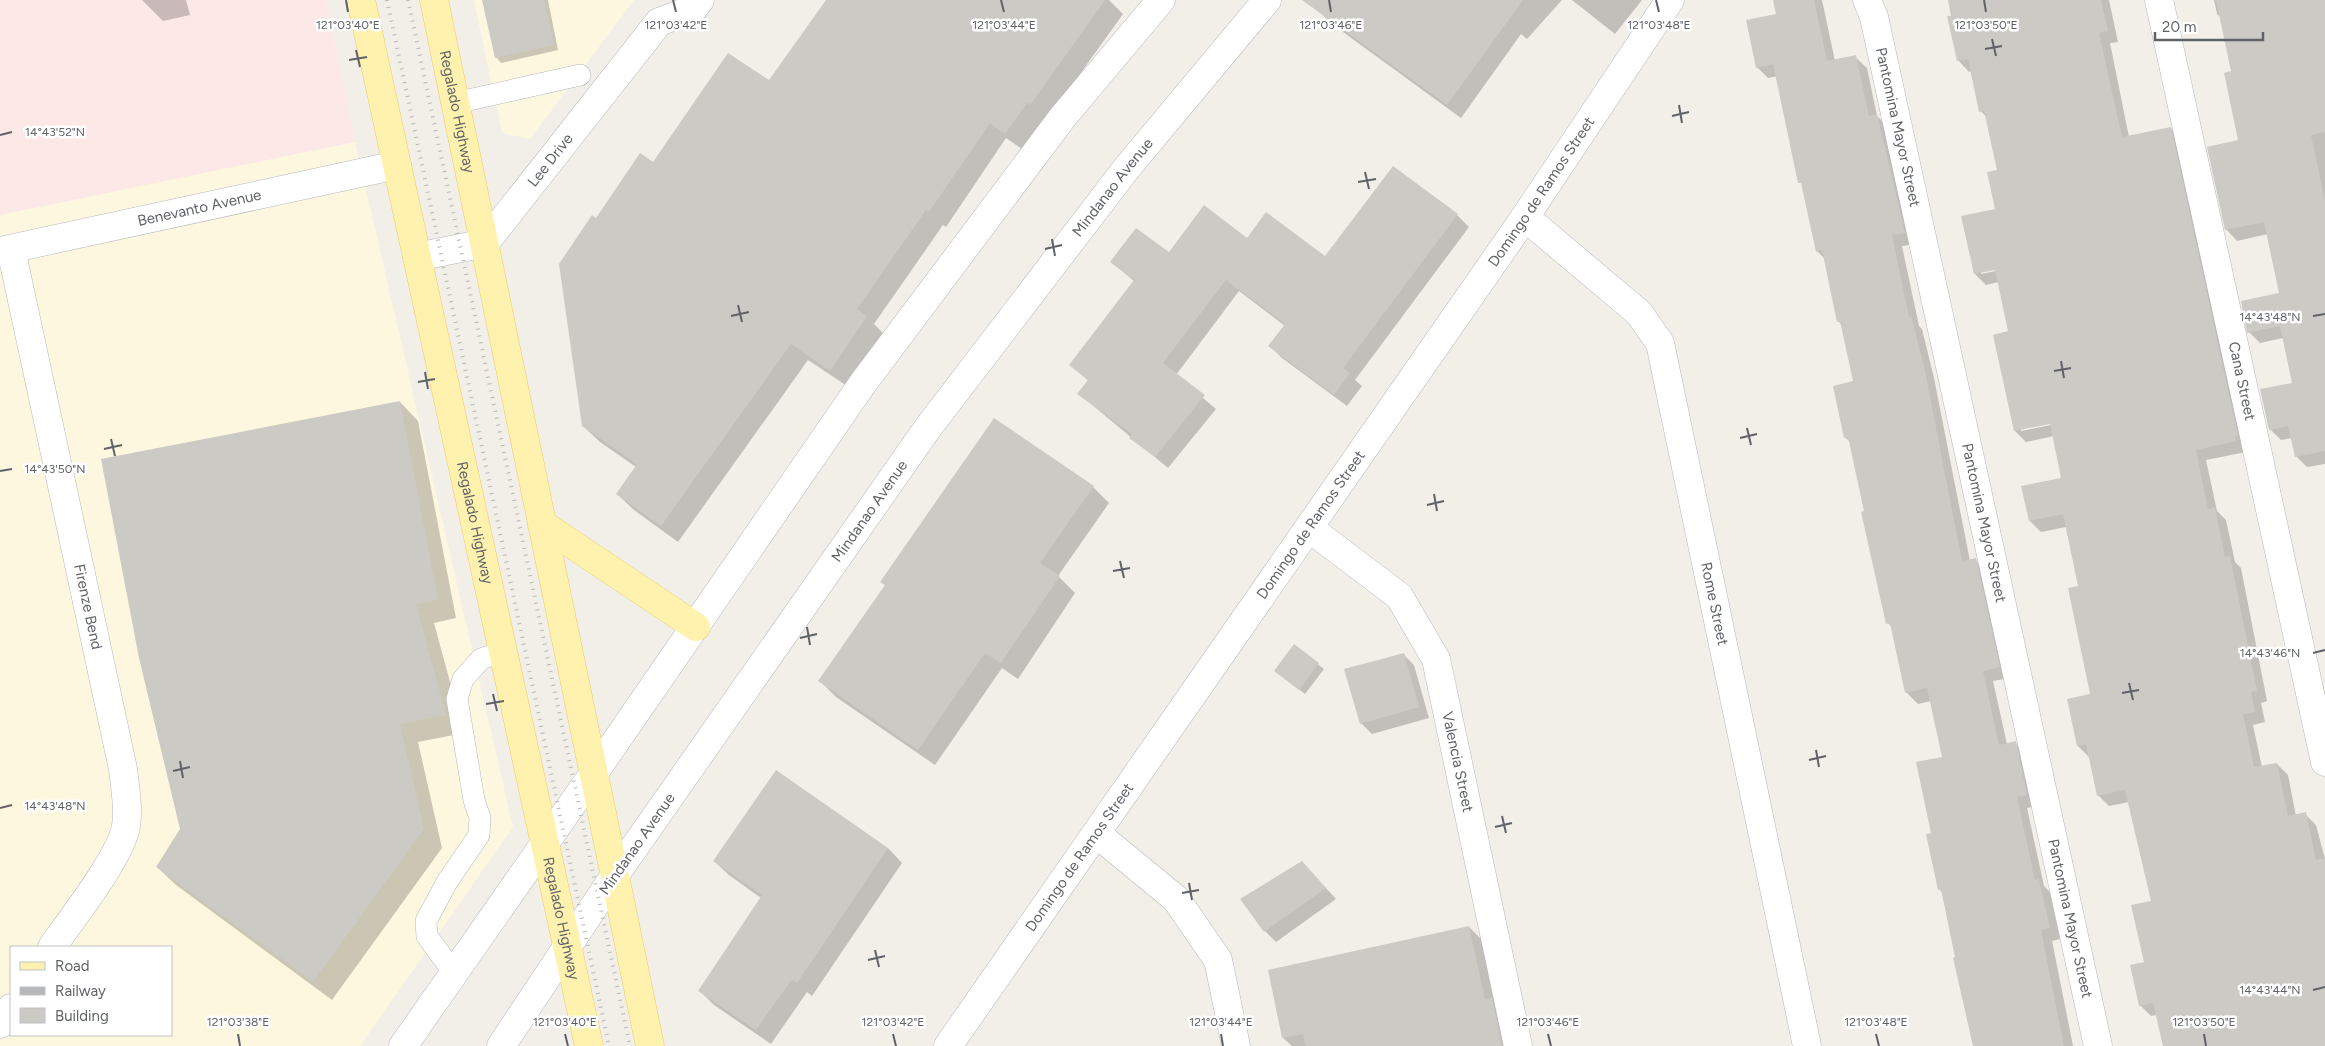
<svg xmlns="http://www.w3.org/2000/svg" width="2325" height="1046" viewBox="0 0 2325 1046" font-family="Figtree,sans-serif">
	<rect width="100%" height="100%" fill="#f1efe8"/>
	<path fill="#fef7e0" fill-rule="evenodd" d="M 0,0 L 326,0 L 355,142 L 513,827 L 360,1046 L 0,1046 ZM 11,947 L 171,947 L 171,1035 L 11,1035 Z
		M 474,0 L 634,0 L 530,139 L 502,133 Z"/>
	<path fill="#fce8e6" d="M 0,0 L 326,0 L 355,142 L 0,215 Z"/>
	<path fill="#0003" fill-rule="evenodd" d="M 142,0 L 186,0 L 190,15 L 163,21 Z
		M 484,0 L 548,0 L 558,50 L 501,63 L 496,57 Z
		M 828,0 L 1109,0 L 1123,14 L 1047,120 L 1044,119 L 1022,149 L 1006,138 L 946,227 L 943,225 L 874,324 L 883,333 L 847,386 L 808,360 L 678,542 L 634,510 L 617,494 L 636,467 L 600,442 L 583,426 L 596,219 L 654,164 L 770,82 Z
		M 1327,0 L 1562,0 L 1527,39 L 1521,34 L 1461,118 L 1332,24 L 1319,11 Z
		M 1572,0 L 1642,0 L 1615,34 Z
		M 1775,0 L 1822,0 L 1835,61 L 1855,57 L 1867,68 L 1877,116 L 1887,126 L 1915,244 L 1902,246 L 1919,326 L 1922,329 L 1934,378 L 1970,561 L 1975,560 L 1986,571 L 2010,678 L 1993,681 L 2007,744 L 2015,743 L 2026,754 L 2038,806 L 2027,808 L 2044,886 L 2050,892 L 2060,939 L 2052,941 L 2073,1046 L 1974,1046 L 1942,892 L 1939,889 L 1932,834 L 1943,758 L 1931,701 L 1918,704 L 1907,693 L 1893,628 L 1888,623 L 1850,442 L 1845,437 L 1855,382 L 1843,326 L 1838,321 L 1825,259 L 1817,251 L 1778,76 L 1768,78 L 1757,67 L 1778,15 Z
		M 1949,0 L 2109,0 L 2118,42 L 2110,43 L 2129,137 L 2170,128 L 2181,139 L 2246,452 L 2206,460 L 2217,511 L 2226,520 L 2235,562 L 2241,568 L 2267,701 L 2261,703 L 2265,722 L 2253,725 L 2262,767 L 2277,764 L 2288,775 L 2296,816 L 2305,814 L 2316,825 L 2325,859 L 2325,1046 L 2164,1046 L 2157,1015 L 2151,1016 L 2140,1005 L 2152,902 L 2129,802 L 2109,806 L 2098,795 L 2089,757 L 2078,746 L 2092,695 L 2079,587 L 2066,527 L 2041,532 L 2030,521 L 2023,487 L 2063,479 L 2054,436 L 2026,442 L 2015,431 L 2009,332 L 1999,282 L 1986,285 L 1975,274 L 1996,210 L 1999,171 L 1987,118 L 1981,111 L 1972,71 L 1969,72 L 1958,60 ZM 2001,267 L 2001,270 L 1981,274 L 1981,271 ZM 2056,421 L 2056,424 L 2021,431 L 2021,428 Z
		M 2214,0 L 2325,0 L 2325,464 L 2307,467 L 2296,456 L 2292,438 L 2281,440 L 2270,429 L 2293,384 L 2283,338 L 2260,343 L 2249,332 L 2281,294 L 2268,234 L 2237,241 L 2226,229 L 2239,141 L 2233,72 L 2222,19 L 2217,14 Z
		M 1457,215 L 1469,227 L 1355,380 L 1362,386 L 1347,406 L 1282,358 L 1270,346 L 1285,326 L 1239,291 L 1176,375 L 1216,409 L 1168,468 L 1079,394 L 1089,381 L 1071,365 L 1135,282 L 1112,262 L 1248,239 L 1326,258 Z
		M 400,402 L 418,421 L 456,618 L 434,623 L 464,733 L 418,742 L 442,848 L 332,1000 L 176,885 L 157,867 L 181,829 Z
		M 1093,487 L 1109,503 L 1058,576 L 1075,593 L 1018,679 L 1002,668 L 935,765 L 836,697 L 820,681 L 886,586 Z
		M 1294,646 L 1324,669 L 1305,694 L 1275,671 Z
		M 1403,654 L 1414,665 L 1429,718 L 1372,734 L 1361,723 Z
		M 888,848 L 902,863 L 812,996 L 807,992 L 771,1044 L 714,1005 L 700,991 L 761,898 L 729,875 L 714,861 Z
		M 1313,874 L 1336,899 L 1276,942 L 1265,931 Z
		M 1469,927 L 1483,941 L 1513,1046 L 1292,1046 L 1283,1038 Z"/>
	<path fill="#cccac5" d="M 482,0 L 544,0 L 554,45 L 495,58 Z
		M 826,0 L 1105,0 L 1030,105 L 1027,103 L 1005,134 L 990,123 L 929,212 L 926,210 L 857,309 L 867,316 L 830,371 L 791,344 L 661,526 L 616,494 L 637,464 L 582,426 L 559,264 L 592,215 L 596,218 L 640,153 L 653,162 L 728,53 L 769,80 Z
		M 1302,0 L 1523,0 L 1447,105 Z
		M 1773,0 L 1814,0 L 1827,61 L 1856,55 L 1869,116 L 1877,114 L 1905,233 L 1892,235 L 1909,317 L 1911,316 L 1924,366 L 1962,561 L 1976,558 L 2000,667 L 1983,671 L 1999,745 L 2016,741 L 2027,795 L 2017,797 L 2035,880 L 2039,879 L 2050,928 L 2041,930 L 2064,1046 L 1973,1046 L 1953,958 L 1955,957 L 1941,889 L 1938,890 L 1926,834 L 1931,833 L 1916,762 L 1942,757 L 1927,688 L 1905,693 L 1890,623 L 1886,624 L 1861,512 L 1864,511 L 1848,437 L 1844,438 L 1833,386 L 1853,381 L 1840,321 L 1837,322 L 1822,250 L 1816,252 L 1801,183 L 1798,183 L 1773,64 L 1756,68 L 1746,20 L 1776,14 Z
		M 1948,0 L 2101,0 L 2108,31 L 2099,33 L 2122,137 L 2171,127 L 2238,436 L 2235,437 L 2236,441 L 2196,450 L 2208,509 L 2215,508 L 2225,557 L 2230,556 L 2257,691 L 2251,692 L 2255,712 L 2243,714 L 2254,767 L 2277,763 L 2288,816 L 2306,812 L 2316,860 L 2325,858 L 2325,1046 L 2163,1046 L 2153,1003 L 2139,1006 L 2130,965 L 2144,962 L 2131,905 L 2151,901 L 2125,790 L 2097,796 L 2086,744 L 2077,746 L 2067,699 L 2090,694 L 2068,588 L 2078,586 L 2063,514 L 2029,521 L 2021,486 L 2061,478 L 2050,424 L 2014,431 L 1993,335 L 2008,331 L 1995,270 L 1974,274 L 1961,216 L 1995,209 L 1987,172 L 1997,170 L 1984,111 L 1979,112 L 1968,59 L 1957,61 L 1947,16 L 1951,16 Z
		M 2216,0 L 2325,0 L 2325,132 L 2311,135 L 2325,201 L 2325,451 L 2295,457 L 2288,426 L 2269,430 L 2260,389 L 2292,383 L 2280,326 L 2247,333 L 2241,301 L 2279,293 L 2264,222 L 2225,230 L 2207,147 L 2238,140 L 2224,73 L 2231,71 Z
		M 1393,166 L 1458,214 L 1343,368 L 1350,373 L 1334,395 L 1268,346 L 1285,324 L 1226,280 L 1163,363 L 1205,395 L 1155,457 L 1129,438 L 1132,434 L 1077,394 L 1088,380 L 1069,365 L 1134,280 L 1110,262 L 1136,228 L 1169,252 L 1204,205 L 1247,238 L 1266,212 L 1325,256 Z
		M 400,401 L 438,600 L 416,604 L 446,715 L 400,724 L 424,829 L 313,982 L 156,867 L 180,829 L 139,658 L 101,459 Z
		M 994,418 L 1094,486 L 1040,563 L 1060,576 L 1001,663 L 985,653 L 918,750 L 818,681 L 885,585 L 880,582 Z
		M 1294,644 L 1319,663 L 1299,690 L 1274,671 Z
		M 1404,653 L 1419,707 L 1360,724 L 1344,669 Z
		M 776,770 L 888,848 L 797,983 L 792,979 L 756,1030 L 698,991 L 762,895 L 713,861 Z
		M 1302,861 L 1326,888 L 1264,932 L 1240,899 Z
		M 1469,926 L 1485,999 L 1492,998 L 1502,1046 L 1306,1046 L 1303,1034 L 1282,1038 L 1268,970 Z"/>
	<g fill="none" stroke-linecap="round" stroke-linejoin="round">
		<g stroke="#b5b8bc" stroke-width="22">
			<path id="lane" d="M 455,103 L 580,75
				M 454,973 L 427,936 L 426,921 L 447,882 L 479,835 L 480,818 L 474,800 L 457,699 L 463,679 L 481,659 L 503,651"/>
		</g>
		<g stroke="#b5b8bc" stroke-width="29">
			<g id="street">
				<path id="s1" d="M 1867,0 L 1874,17 L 2098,1046"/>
				<path id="s2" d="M 2159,0 L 2325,762"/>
				<path id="s3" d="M 1525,217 L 1639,313 L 1660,343 L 1807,1046"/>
				<path id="s4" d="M 11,249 L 123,769 C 125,788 129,808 126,826 C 122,855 71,920 52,947"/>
				<path id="s5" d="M 0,251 L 397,165"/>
				<path id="s6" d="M 417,257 L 485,243 L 659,22 L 693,9 L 700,0"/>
				<path id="s7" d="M 1309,528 L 1399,596 L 1436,659 L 1518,1046"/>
				<path d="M 594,773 L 863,383 L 1062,118 L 1161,0"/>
				<path d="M 1097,834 L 1176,899 L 1218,960 L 1236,1046"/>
				<path id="s8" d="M 615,875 L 927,429 L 1126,169 L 1267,0"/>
				<path d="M 0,1024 L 11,1008"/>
				<path id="s9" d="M 948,1046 L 1525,217 L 1670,0"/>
			</g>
		</g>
		<g stroke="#b6babf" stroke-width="29">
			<path id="secondary" d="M 403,1046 L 594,773
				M 501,1046 L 615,875"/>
		</g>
		<g stroke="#f2c960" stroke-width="29">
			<g id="primary">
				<path id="s10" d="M 361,0 L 589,1046"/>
				<path id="s11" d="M 434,0 L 650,1046"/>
				<path d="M 542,524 L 696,627"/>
			</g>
		</g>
		<use href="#lane" stroke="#fff" stroke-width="21"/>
		<use href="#street" stroke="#fff" stroke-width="28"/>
		<use href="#secondary" stroke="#fff" stroke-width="28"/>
		<use href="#primary" stroke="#fff2af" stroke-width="28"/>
		<path stroke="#b6b7b8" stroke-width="4" stroke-dasharray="1 6" stroke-linecap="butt" d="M 387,0 L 609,1046
			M 408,0 L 630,1046"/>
	</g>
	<path fill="none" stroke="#5f6368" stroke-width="2" d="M 346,0 L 348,12M 673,0 L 676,12M 1001,0 L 1004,12M 1329,0 L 1331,12M 1656,0 L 1659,12M 1984,0 L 1986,12M 1992,39 L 1996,56M 1985,49 L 2002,46M 356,50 L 360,67M 349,60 L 367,57M 1679,105 L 1682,123M 1672,116 L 1689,112M 0,135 L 12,132M 1365,172 L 1369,189M 1358,182 L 1376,179M 1052,239 L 1055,256M 1045,249 L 1062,245M 738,305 L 742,322M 731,316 L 749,312M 2313,316 L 2325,314M 2061,361 L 2064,378M 2054,371 L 2071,368M 425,372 L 428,389M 418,382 L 435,379M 1747,428 L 1751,445M 1740,438 L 1757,434M 111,439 L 115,456M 104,449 L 122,445M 0,471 L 12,469M 1434,494 L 1437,511M 1427,505 L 1444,501M 1120,561 L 1124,578M 1113,571 L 1130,568M 807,627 L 810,645M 800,638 L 817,634M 2313,653 L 2325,650M 2129,683 L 2133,700M 2122,693 L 2139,690M 493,694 L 497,711M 486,704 L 504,701M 1816,750 L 1819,767M 1809,760 L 1826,756M 180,761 L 183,778M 173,771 L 190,767M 0,808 L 12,805M 1502,816 L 1506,833M 1495,827 L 1512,823M 1189,883 L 1192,900M 1182,893 L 1199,890M 875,950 L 879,967M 868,960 L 885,956M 2313,990 L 2325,987M 238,1034 L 240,1046M 565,1034 L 568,1046M 893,1034 L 896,1046M 1221,1034 L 1223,1046M 1548,1034 L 1551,1046M 1876,1034 L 1879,1046M 2204,1034 L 2206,1046"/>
	<g text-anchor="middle" stroke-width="5" stroke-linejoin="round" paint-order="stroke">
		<g font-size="15" fill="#5f6368" stroke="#fff">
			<text dy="5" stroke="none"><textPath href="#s11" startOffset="114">Regalado Highway</textPath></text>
			<text dy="5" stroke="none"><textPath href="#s1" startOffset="131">Pantomina Mayor Street</textPath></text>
			<text dy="5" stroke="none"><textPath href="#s6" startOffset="175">Lee Drive</textPath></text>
			<text dy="5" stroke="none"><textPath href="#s8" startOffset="849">Mindanao Avenue</textPath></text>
			<text dy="5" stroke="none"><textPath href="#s9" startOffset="1040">Domingo de Ramos Street</textPath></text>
			<text dy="5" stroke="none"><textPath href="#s5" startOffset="204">Benevanto Avenue</textPath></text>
			<text dy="5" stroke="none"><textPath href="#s2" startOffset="390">Cana Street</textPath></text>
			<text dy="5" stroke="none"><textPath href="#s8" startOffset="444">Mindanao Avenue</textPath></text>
			<text dy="5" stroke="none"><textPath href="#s10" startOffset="535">Regalado Highway</textPath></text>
			<text dy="5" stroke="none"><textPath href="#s1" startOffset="536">Pantomina Mayor Street</textPath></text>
			<text dy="5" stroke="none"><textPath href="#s9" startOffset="635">Domingo de Ramos Street</textPath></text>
			<text dy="5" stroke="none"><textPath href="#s3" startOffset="452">Rome Street</textPath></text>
			<text dy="5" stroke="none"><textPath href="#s4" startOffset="366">Firenze Bend</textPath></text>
			<text dy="5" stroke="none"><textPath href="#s7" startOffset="291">Valencia Street</textPath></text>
			<text transform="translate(637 844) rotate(-55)" y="5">Mindanao Avenue</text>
			<text dy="5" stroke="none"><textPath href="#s9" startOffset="230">Domingo de Ramos Street</textPath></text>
			<text dy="5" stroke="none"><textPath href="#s1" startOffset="941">Pantomina Mayor Street</textPath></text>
			<text dy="5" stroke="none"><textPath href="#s10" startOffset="940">Regalado Highway</textPath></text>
		</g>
	</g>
	<g font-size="12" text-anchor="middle" fill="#5f6368" stroke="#fff" stroke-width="5" stroke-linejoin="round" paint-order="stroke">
		<text x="348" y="29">121°03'40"E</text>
		<text x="676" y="29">121°03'42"E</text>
		<text x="1004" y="29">121°03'44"E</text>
		<text x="1331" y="29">121°03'46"E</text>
		<text x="1659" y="29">121°03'48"E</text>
		<text x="1986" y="29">121°03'50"E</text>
		<text x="55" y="136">14°43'52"N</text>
		<text x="2270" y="321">14°43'48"N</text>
		<text x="55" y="473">14°43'50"N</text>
		<text x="2270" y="657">14°43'46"N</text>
		<text x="55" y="810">14°43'48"N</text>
		<text x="2270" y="994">14°43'44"N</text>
		<text x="238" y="1026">121°03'38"E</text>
		<text x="565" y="1026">121°03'40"E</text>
		<text x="893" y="1026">121°03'42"E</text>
		<text x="1221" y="1026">121°03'44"E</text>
		<text x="1548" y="1026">121°03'46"E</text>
		<text x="1876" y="1026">121°03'48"E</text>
		<text x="2204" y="1026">121°03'50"E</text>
	</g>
	<rect x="10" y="946" width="162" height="90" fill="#ffffff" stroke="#bfc1c3"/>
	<rect x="20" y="962" width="25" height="8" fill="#fff2af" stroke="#bfc1c3"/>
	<text x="55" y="971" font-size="15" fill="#5f6368">Road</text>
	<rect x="20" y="987" width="25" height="8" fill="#b6b7b8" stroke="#bfc1c3"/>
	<text x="55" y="996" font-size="15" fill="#5f6368">Railway</text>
	<rect x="20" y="1008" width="25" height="15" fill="#cccac5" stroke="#bfc1c3"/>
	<text x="55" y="1021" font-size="15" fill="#5f6368">Building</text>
	<path d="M2155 32v8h108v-8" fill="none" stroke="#5f6368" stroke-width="2.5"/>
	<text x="2162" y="32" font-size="15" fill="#5f6368" stroke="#ffffff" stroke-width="4" paint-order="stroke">20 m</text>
</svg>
